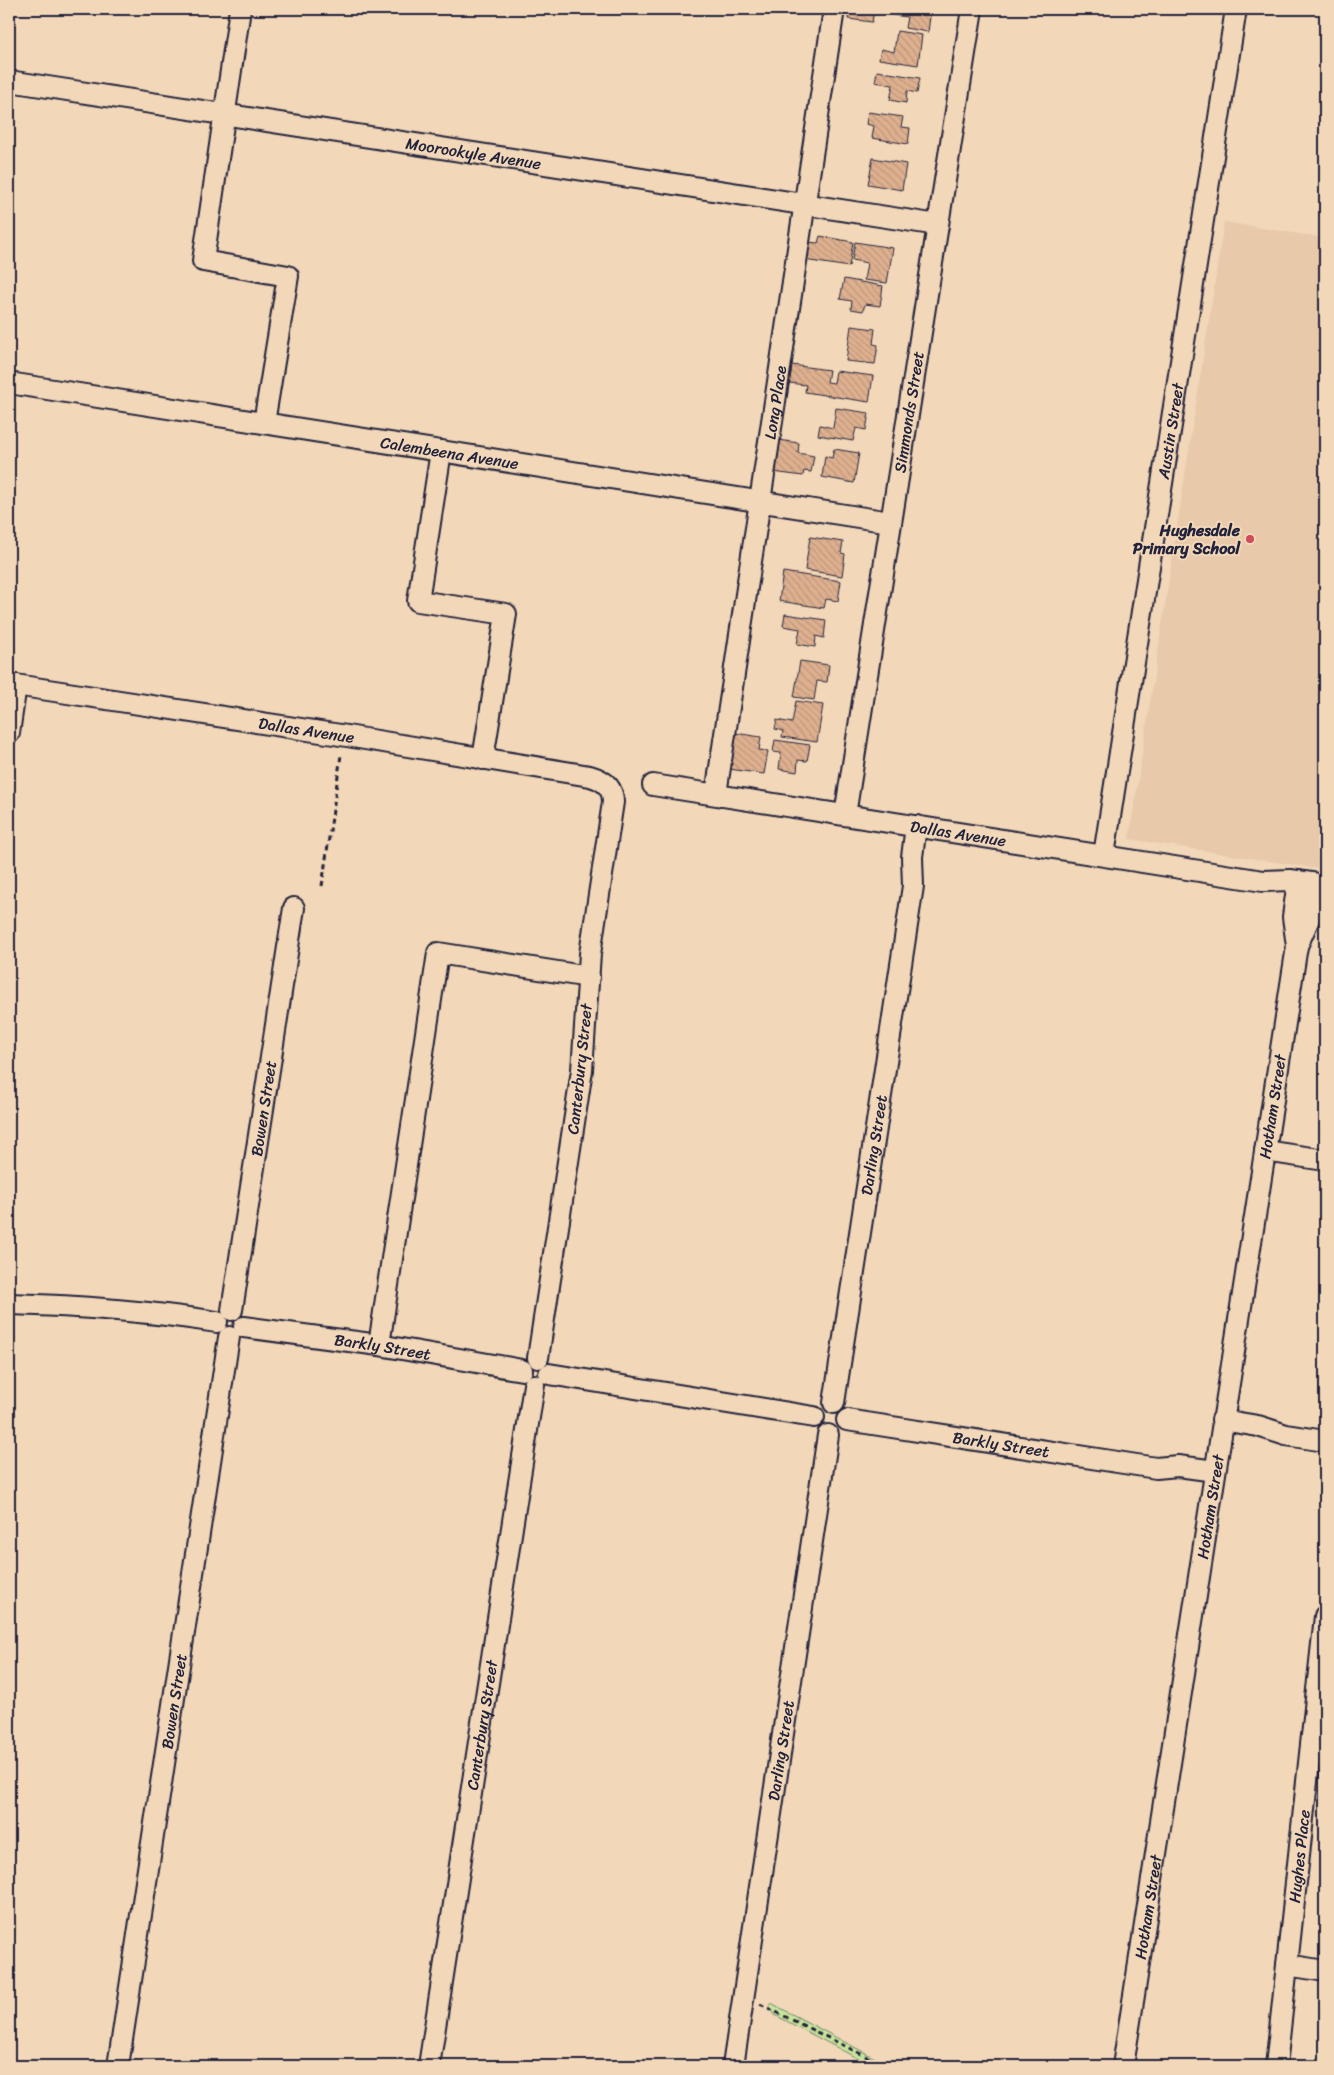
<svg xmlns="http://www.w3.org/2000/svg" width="1334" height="2075" viewBox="0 0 1334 2075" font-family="Sriracha,sans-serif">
	<defs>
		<pattern id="grass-tufts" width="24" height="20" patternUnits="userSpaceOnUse" patternTransform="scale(1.25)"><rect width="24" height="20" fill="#c8e69d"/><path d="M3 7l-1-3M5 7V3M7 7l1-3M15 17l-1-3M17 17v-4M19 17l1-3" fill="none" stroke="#acc588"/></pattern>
		<pattern id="building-back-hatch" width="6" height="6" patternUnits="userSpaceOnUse" patternTransform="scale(1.25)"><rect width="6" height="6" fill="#deb08f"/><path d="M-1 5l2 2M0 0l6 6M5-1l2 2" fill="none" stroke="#be977c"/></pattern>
	</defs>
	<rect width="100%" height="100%" fill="#f2d8b9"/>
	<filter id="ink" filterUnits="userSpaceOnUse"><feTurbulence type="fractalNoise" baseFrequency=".02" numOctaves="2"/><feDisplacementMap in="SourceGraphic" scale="10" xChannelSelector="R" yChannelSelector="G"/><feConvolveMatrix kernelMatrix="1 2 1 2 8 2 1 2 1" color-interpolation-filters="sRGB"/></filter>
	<g filter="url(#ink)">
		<path fill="#e8c9aa" d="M 1224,222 L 1325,238 L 1325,870 L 1129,839 Z"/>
		<path fill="url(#grass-tufts)" stroke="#75846c" d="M 771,2003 L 890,2066 L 872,2066 L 775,2015 L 770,2007 Z"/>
		<path fill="url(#building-back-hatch)" stroke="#22223b" d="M 849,9 L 884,9 L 883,12 L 874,11 L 872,22 L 848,19 Z
			M 894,9 L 931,9 L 928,32 L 905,28 L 907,17 L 893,15 Z
			M 897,31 L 922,35 L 918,65 L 879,59 L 881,49 L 894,52 Z
			M 877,71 L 920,78 L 917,93 L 907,91 L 906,103 L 890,100 L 893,85 L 875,82 Z
			M 868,112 L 903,117 L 901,127 L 910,128 L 908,144 L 872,138 L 874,126 L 866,124 Z
			M 873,158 L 906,164 L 902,190 L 868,184 Z
			M 820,236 L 853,242 L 849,267 L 804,260 L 807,242 L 818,243 Z
			M 855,242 L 893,248 L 887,283 L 864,280 L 867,263 L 852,260 Z
			M 844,279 L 883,286 L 880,306 L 865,304 L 863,311 L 851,309 L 852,301 L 840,299 Z
			M 851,326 L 875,329 L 873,344 L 878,345 L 875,364 L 846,361 Z
			M 792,365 L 829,370 L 827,382 L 834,383 L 836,371 L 873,376 L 869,402 L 805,392 L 806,385 L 789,383 Z
			M 836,408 L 869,413 L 866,430 L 856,428 L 853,441 L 818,435 L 820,425 L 833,428 Z
			M 778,440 L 799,443 L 798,453 L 814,456 L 811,472 L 804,471 L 803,476 L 773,472 Z
			M 834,449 L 859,453 L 854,483 L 822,477 L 825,456 L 832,458 Z
			M 810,537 L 843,542 L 841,553 L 845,554 L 842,576 L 805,570 Z
			M 783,572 L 841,581 L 838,601 L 826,599 L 824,608 L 779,601 Z
			M 785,614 L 826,620 L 824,638 L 816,636 L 815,647 L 797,644 L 800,629 L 783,626 Z
			M 800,661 L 829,665 L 827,682 L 817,681 L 814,700 L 794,697 Z
			M 796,701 L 823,705 L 817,742 L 782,737 L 783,731 L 775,729 L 777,720 L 792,723 Z
			M 735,733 L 761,737 L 759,750 L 768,751 L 764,774 L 729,769 Z
			M 775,740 L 810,745 L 807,761 L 798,760 L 797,772 L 779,769 L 781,753 L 773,752 Z"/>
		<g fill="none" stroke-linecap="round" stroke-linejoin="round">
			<g stroke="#22223b" stroke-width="24">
				<g id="minor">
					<path d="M 240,9 L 203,261 L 288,276 L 264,423"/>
					<path id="s1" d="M 9,81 L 938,225"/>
					<path id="s2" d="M 9,383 L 890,522"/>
					<path d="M 441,451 L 418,601 L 506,614 L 483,759"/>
					<path id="s3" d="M 9,684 L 347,736 L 590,776 C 604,780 613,787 613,802 L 590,954 L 582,1070 L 538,1358"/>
					<path d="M 9,733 L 16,685"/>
					<path id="s4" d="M 653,785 L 1263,881 L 1290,880 L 1325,885"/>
					<path id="s5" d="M 716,794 L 834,9"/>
					<path id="s6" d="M 845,815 L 972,9"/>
					<path id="s7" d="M 1104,855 L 1236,9"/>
					<path d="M 1297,946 L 1309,919 L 1315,884"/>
					<path d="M 1265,1151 L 1325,1160"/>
					<path d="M 9,1304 C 79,1306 147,1311 217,1322"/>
					<path id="s8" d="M 232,1310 L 294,908"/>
					<path id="s9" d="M 244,1327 L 379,1345 L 522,1370"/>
					<path d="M 379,1345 L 438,953 L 589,977"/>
					<path d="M 549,1374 L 814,1417"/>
					<path id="s10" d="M 834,1403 L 913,886 L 912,857 L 916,826"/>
					<path id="s11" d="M 847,1420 L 1156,1468 L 1178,1466 L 1215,1471"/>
					<path d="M 1222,1420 L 1258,1426 L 1286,1435 L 1325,1441"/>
					<path d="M 1287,1965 L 1325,1971"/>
					<path id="s12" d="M 118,2066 L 229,1337"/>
					<path id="s13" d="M 429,2066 L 534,1385"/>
					<path id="s14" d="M 733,2066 L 828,1435"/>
					<path id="s15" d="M 1123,2066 L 1297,946 L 1293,917 L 1298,881"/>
					<path id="s16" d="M 1276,2066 L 1325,1616"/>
				</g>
			</g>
			<path stroke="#22223b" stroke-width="3" stroke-dasharray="5 4" stroke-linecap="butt" d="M 322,886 L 341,755
				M 760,2004 L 885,2066"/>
			<use href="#minor" stroke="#f2d8b9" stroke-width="20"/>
		</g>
	</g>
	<circle fill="#d1495b" stroke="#f2d8b9" stroke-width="2" cx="1250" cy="539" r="5"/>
	<g text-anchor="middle" stroke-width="4" stroke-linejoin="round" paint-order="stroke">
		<g font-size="16" fill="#22223b" stroke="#f2d8b9">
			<text dy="6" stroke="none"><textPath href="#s1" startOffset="470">Moorookyle Avenue</textPath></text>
			<text dy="6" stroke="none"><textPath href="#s5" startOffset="396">Long Place</textPath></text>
			<text dy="6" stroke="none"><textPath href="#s6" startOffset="408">Simmonds Street</textPath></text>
			<text dy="6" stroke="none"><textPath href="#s7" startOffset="429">Austin Street</textPath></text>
			<text dy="6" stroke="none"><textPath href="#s2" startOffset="446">Calembeena Avenue</textPath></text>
			<text dy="6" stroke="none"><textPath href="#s3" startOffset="301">Dallas Avenue</textPath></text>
			<text dy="6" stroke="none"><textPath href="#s4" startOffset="309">Dallas Avenue</textPath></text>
			<text transform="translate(579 1069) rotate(-84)" y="6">Canterbury Street</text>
			<text dy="6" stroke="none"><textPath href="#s15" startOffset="971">Hotham Street</textPath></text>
			<text dy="6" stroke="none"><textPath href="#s8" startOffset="204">Bowen Street</textPath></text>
			<text dy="6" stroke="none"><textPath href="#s10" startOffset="261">Darling Street</textPath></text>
			<text dy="6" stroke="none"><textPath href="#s9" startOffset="140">Barkly Street</textPath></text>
			<text dy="6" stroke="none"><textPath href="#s11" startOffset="156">Barkly Street</textPath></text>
			<text dy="6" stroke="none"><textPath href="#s15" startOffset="566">Hotham Street</textPath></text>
			<text dy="6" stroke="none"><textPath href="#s12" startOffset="369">Bowen Street</textPath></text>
			<text dy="6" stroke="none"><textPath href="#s13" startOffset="345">Canterbury Street</textPath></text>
			<text dy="6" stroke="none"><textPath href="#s14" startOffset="319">Darling Street</textPath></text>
			<text dy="6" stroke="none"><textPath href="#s16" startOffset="211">Hughes Place</textPath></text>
			<text dy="6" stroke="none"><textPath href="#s15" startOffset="161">Hotham Street</textPath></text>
		</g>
		<g font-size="16" font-weight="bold" fill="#22223b" stroke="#f2d8b9" text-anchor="end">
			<text x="1240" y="536">Hughesdale<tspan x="1240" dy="18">Primary School</tspan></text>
		</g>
	</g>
	<rect width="1334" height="2075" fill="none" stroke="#f2d8b9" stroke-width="30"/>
	<rect x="15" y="15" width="1304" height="2045" fill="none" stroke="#22223b" stroke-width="2" filter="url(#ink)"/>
</svg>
